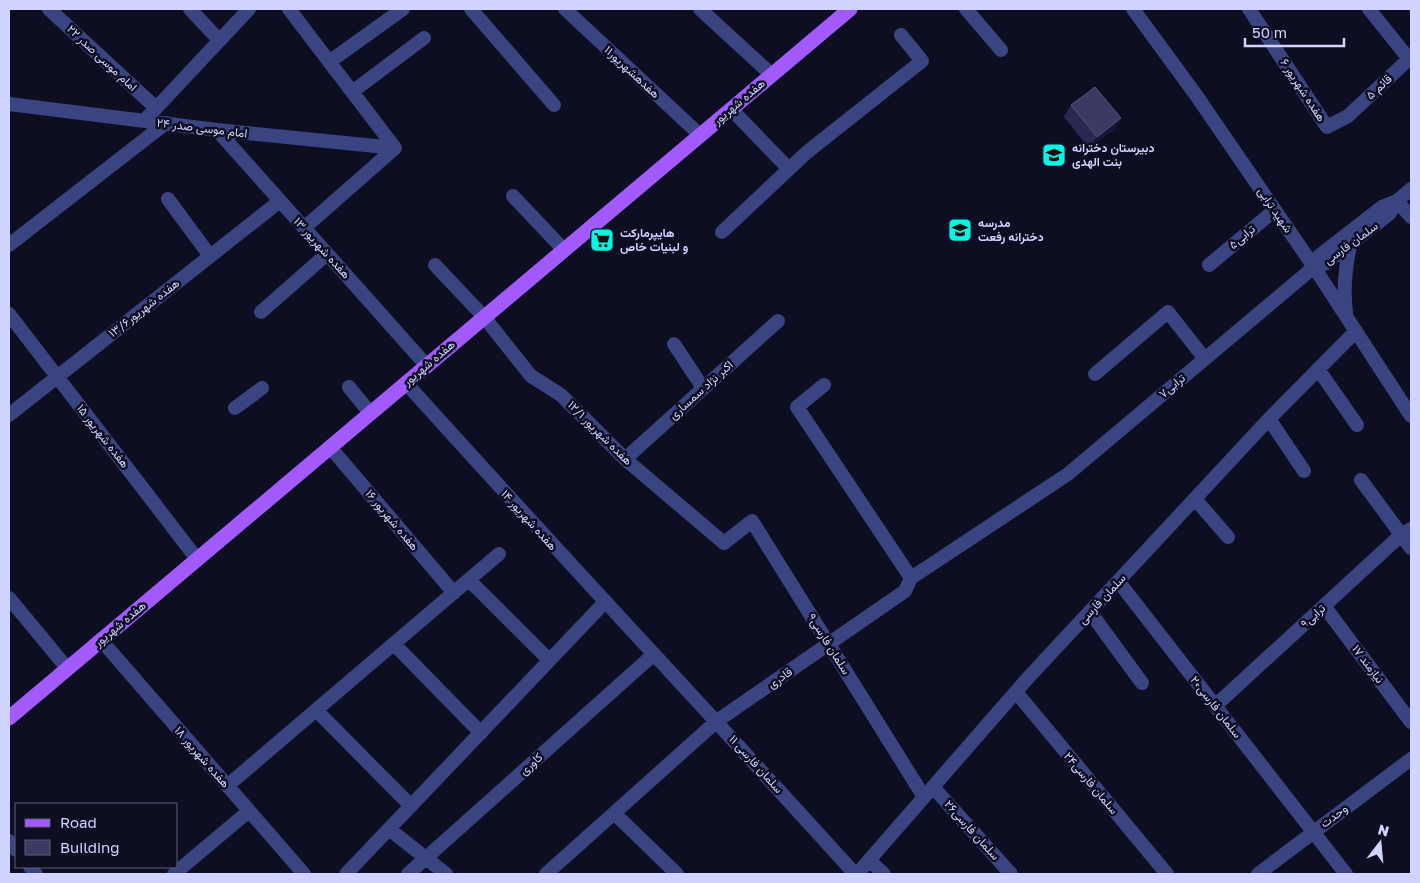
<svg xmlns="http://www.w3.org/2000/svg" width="1420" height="883" viewBox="0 0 1420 883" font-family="'Golos Text',Vazirmatn,sans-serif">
	<rect width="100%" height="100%" fill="#0e0e23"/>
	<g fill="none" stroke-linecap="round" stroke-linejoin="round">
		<path stroke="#3a4481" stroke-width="14" d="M 49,9 L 156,108
			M 190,9 L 219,40
			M 289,9 L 395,148
			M 471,9 L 554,105
			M 565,9 L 700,135
			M 700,9 L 772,75
			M 966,9 L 1001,50
			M 1133,9 L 1196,95 L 1314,267 L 1411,416
			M 1249,9 L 1327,127 L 1348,116 L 1411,57
			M 1369,9 L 1409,59
			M 329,62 L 403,9
			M 352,92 L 424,38
			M 9,104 L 217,130 L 395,148
			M 731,109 L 789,169
			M 144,121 L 249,9
			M 217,130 L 427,366
			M 513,196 L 564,250
			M 168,199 L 210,256
			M 1397,201 L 1411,217
			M 304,228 L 395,148
			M 722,232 L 806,153 L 922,61 L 901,35
			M 9,245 L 166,123
			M 435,265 L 484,317 L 531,376 L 561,395 L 625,459 L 724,543 L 752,521 L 924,797
			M 1209,265 L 1275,210
			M 1314,267 L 1319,256 L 1382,207 L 1397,201
			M 261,312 L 327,254
			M 1346,312 C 1343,289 1345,269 1350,246
			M 9,314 L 197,559
			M 674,344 L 703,388
			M 1318,369 L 1357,425
			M 1095,374 L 1168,312 L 1205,359
			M 406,383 C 554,548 707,710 855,874
			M 824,385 L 797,407 L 911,578
			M 349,387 L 370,413
			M 235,408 L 262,388
			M 9,415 L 280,201
			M 1269,419 L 1304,471
			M 330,447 L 454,593
			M 625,459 L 778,321
			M 1361,480 L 1411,548
			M 1195,499 L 1228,537
			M 469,580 L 549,660
			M 1118,581 L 1346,874
			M 9,598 L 67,668
			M 1324,606 L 1411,722
			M 1090,612 L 1142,683
			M 101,640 L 304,874
			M 394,644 L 481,733
			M 1016,692 L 1167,874
			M 1215,706 L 1401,535 L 1411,529
			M 316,710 L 411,806
			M 227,786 L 499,554
			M 933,787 L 1011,874
			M 614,813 L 677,874
			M 389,829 L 446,874
			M 9,841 L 16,850
			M 869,860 L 884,874
			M 30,867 L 36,874
			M 174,874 L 249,811
			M 346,874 L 605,602
			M 408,874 L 654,654
			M 546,874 L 717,721 L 905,591 L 911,578 L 1068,474 L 1314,267 L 1326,263 L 1389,214 L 1397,201 L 1411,189
			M 857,874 L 1027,679 L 1269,419 L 1356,331
			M 1258,874 L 1411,759"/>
		<path stroke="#a25afc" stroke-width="15" d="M 9,718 L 850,9"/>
	</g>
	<path fill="#292850" d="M 1071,105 L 1121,118 L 1113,130 L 1089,148 L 1064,117 Z"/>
	<path fill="#161636" d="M 1121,118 L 1113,130 L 1089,148 L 1097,137 Z"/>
	<path fill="#3b3a63" stroke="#52527b" d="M 1095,87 L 1121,118 L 1097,137 L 1071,105 Z"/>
	<defs>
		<g id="school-square" transform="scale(1.25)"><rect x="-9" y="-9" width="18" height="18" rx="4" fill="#05f6e2" stroke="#0e0e23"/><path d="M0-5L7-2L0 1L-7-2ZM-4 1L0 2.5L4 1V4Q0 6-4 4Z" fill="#111"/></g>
		<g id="supermarket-square" transform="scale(1.25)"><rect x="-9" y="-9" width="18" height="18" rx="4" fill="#05f6e2" stroke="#0e0e23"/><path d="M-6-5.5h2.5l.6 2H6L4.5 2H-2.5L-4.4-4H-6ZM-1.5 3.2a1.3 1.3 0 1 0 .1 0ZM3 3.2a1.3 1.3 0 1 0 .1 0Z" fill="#111"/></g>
	</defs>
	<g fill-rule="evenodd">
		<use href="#school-square" x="1054" y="155"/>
		<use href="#school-square" x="960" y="230"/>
		<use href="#supermarket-square" x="602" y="240"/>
	</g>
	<g text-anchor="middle" stroke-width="5" stroke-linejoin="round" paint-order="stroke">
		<g font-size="12" fill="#d1d4fe" stroke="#0e0e23">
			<text transform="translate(102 58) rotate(43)" y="4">امام موسی صدر ۲۲</text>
			<text transform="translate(632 72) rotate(43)" y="4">هفدهشهریور۱۱</text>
			<text transform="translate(1379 87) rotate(-43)" y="4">قائم ۵</text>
			<text transform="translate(1303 90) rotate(57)" y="4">هفده شهریور ۶</text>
			<text transform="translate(739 102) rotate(-40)" y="4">هفده شهریور</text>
			<text transform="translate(202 128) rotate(7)" y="4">امام موسی صدر ۲۴</text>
			<text transform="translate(1275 210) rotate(56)" y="4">شهید ترابی</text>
			<text transform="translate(1242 237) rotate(-40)" y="4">ترابی۵</text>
			<text transform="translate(1351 243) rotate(-36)" y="4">سلمان فارسی</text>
			<text transform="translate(322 248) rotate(48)" y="4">هفده شهریور ۱۳</text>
			<text transform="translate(144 308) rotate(-38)" y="4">هفده شهریور۱۳/۶</text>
			<text transform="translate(429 363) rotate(-40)" y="4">هفده شهریور</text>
			<text transform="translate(1172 386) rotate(-40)" y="4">ترابی۷</text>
			<text transform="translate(701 390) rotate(-42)" y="4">اکبر نژاد سمساری</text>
			<text transform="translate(600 433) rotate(45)" y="4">هفده شهریور ۱۲/۱</text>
			<text transform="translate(103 436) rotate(52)" y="4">هفده شهریور ۱۵</text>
			<text transform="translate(392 520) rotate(50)" y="4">هفده شهریور ۱۶</text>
			<text transform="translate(529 520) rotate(48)" y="4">هفده شهریور ۱۴</text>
			<text transform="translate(1102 599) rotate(-47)" y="4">سلمان فارسی</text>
			<text transform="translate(1313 616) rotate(-43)" y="4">ترابی۹</text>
			<text transform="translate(120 624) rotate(-40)" y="4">هفده شهریور</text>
			<text transform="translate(829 644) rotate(58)" y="4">سلمان فارسی۹</text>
			<text transform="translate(1368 664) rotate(53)" y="4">نیازمند ۱۷</text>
			<text transform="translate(780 678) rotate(-35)" y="4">قادری</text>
			<text transform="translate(1216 707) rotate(52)" y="4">سلمان فارسی۲۰</text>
			<text transform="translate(202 757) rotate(49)" y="4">هفده شهریور ۱۸</text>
			<text transform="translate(531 764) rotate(-42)" y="4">کاوری</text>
			<text transform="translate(756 764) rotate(48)" y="4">سلمان فارسی ۱۱</text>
			<text transform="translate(1091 783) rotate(50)" y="4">سلمان فارسی۲۴</text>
			<text transform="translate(1334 816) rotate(-37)" y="4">وحدت</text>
			<text transform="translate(972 830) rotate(48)" y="4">سلمان فارسی۲۶</text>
		</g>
		<g font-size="12" font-weight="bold" fill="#d1d4fe" stroke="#0e0e23" text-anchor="start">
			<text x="1072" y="152">دبیرستان دخترانه<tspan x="1072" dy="14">بنت الهدی</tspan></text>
			<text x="978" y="227">مدرسه<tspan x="978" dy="14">دخترانه رفعت</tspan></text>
			<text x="620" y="237">هایپرمارکت<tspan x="620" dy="14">و لبنیات خاص</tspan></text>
		</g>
	</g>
	<rect width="1420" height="883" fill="none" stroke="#d1d4fe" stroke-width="20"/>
	<rect x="15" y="803" width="162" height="65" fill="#0e0e23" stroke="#5c5d7b"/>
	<rect x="25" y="819" width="25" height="8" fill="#a25afc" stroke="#5c5d7b"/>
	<text x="60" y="828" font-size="15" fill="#d1d4fe">Road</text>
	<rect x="25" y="840" width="25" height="15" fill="#3b3a63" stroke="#5c5d7b"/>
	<text x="60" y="853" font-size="15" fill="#d1d4fe">Building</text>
	<g transform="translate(1380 843) rotate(16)" stroke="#0e0e23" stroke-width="4" paint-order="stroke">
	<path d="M0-4L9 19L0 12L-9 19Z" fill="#d1d4fe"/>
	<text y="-8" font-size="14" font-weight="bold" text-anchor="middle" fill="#d1d4fe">N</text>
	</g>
	<path d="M1245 38v8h99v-8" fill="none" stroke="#d1d4fe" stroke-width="2.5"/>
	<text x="1252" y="38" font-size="15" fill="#d1d4fe" stroke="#0e0e23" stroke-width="4" paint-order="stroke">50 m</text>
</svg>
